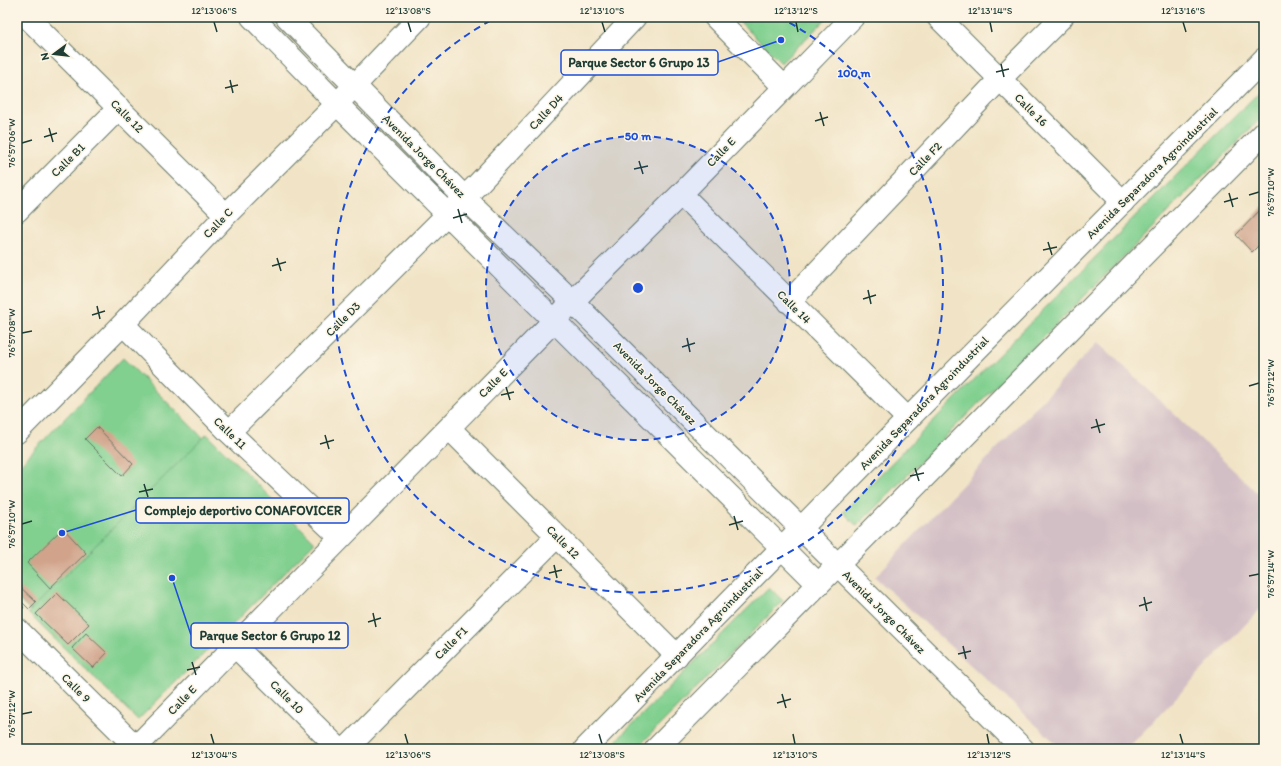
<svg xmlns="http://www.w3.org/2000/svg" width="1281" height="766" viewBox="0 0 1281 766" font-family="Itim,sans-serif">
	<rect width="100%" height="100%" fill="#fcf5e5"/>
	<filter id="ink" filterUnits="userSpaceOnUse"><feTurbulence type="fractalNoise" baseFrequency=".025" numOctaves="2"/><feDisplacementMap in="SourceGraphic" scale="8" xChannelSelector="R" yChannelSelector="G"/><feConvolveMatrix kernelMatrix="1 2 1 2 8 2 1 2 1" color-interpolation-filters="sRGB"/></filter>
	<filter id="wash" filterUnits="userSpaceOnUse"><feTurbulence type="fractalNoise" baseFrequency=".012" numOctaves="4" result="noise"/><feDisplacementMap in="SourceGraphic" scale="16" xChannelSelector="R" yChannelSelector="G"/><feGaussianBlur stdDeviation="0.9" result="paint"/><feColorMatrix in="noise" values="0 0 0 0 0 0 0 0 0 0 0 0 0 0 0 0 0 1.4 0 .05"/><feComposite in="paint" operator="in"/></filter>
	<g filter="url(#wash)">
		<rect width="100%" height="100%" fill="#f1e4c6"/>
		<path fill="#d2bec5" d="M 1098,342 L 1264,499 L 1264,605 L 1127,749 L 1062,749 L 875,577 Z"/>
		<path fill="#81d090" stroke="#508662" d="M 735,17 L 828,17 L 781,63 Z
			M 1264,87 L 1264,115 L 857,526 L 843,512 Z
			M 123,358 L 203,438 L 30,611 L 17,598 L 17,468 Z
			M 207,434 L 315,542 L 138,720 L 28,613 Z
			M 769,587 L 783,601 L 636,749 L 608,749 Z"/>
		<g id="blocks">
			<path fill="#d0a38a" d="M 1264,206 L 1264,252 L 1258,246 L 1252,252 L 1236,235 Z
				M 97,427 L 133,464 L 122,476 L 85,439 Z
				M 63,528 L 86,553 L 50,588 L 27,563 Z
				M 17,584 L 36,602 L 29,609 L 17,597 Z
				M 57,593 L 89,624 L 68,645 L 36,614 Z
				M 86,633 L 107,653 L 93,668 L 72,648 Z"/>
		</g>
	</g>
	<g filter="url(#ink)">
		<use href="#blocks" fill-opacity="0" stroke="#687767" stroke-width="1"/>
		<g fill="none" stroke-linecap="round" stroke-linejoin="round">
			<g stroke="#687767" stroke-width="24">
				<path id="street" d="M 27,17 L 226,215
					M 252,17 L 337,104 L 818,584
					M 287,17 L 465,198 L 573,302 L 1023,749
					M 715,17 L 784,87
					M 938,17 L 1123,202
					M 681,194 L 908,419
					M 17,211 L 119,108
					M 789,302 L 1000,79 L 1062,17
					M 123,324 L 229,432 L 341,538
					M 449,428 L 677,656
					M 17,432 L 123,324 L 226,215 L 337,104 L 420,17
					M 229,432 L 478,184 L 635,17
					M 17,629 L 136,747
					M 235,646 L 339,749
					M 134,749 L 586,288 L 681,194 L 853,17
					M 346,749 L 557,536"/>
			</g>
			<g stroke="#687767" stroke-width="24">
				<path id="secondary" d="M 585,749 L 908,419 L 1264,59
					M 656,749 L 1264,133"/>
			</g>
			<path stroke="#687767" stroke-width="2.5" stroke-dasharray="3 3" stroke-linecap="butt" d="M 17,602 L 24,609"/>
			<use href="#street" stroke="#fff" stroke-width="22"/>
			<use href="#secondary" stroke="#fff" stroke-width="22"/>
		</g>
	</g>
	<path fill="none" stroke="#1f3d34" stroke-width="1.5" d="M 214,22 L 217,32M 408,22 L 411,32M 602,22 L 605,32M 796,22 L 798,32M 990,22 L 992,32M 1183,22 L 1186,32M 1001,64 L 1004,77M 996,72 L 1009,69M 230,80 L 233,93M 225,88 L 238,85M 820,112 L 824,126M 815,121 L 828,117M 49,128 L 53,142M 44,137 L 57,133M 22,143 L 32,140M 639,161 L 643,174M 634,169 L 648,166M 1229,193 L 1233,207M 1249,195 L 1259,192M 1224,202 L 1238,198M 458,209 L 462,223M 453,218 L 467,214M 1048,242 L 1052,255M 1043,250 L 1057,247M 277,258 L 281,271M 272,266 L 286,262M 868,290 L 871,304M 863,299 L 876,295M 97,306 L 100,319M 92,315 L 105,311M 22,333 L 32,331M 687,338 L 690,352M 682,347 L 695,343M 1249,386 L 1259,383M 506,387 L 510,400M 501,395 L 514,392M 1096,419 L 1100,433M 1091,428 L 1105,424M 325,435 L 329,449M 320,444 L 334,440M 915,468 L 919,481M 910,476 L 924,473M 144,484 L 148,497M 139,492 L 153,489M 734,516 L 738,530M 22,524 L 32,521M 729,525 L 743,521M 554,565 L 557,578M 549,573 L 562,570M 1249,576 L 1259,574M 1144,597 L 1147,611M 1139,606 L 1152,602M 373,613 L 376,627M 368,622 L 381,618M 963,646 L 966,659M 958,654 L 971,651M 192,662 L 196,675M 187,670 L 200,667M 782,694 L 786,708M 777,703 L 791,699M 22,714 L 32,712M 211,734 L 214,744M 405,734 L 408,744M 599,734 L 602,744M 793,734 L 795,744M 987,734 L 989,744M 1180,734 L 1183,744"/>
	<circle cx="638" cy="288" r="152" fill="#1d4ed8" fill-opacity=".12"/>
	<g fill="none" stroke="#1d4ed8" stroke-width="2" stroke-dasharray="7 5">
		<circle cx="638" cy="288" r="152"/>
		<path d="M779 17A305 305 0 1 1 497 17"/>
	</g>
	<g text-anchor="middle" stroke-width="3" stroke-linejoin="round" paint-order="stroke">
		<g font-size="12" fill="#1f3d34" stroke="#fcf5e5">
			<text transform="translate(1031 110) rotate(45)" y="4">Calle 16</text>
			<text transform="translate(546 112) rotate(-47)" y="4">Calle D4</text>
			<text transform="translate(127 116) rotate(45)" y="4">Calle 12</text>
			<text transform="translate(721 152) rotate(-46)" y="4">Calle E</text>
			<text transform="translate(424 156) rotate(45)" y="4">Avenida Jorge Chávez</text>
			<text transform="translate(925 159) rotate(-46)" y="4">Calle F2</text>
			<text transform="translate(68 160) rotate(-45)" y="4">Calle B1</text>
			<text transform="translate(1152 173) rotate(-45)" y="4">Avenida Separadora Agroindustrial</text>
			<text transform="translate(218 223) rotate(-46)" y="4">Calle C</text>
			<text transform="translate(794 307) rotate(45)" y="4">Calle 14</text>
			<text transform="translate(343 319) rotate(-45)" y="4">Calle D3</text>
			<text transform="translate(493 383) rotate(-45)" y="4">Calle E</text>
			<text transform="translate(655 383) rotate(45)" y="4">Avenida Jorge Chávez</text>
			<text transform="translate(924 403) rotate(-46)" y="4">Avenida Separadora Agroindustrial</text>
			<text transform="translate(230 433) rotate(44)" y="4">Calle 11</text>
			<text transform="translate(563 542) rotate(45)" y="4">Calle 12</text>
			<text transform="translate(884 612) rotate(45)" y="4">Avenida Jorge Chávez</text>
			<text transform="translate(698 635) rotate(-46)" y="4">Avenida Separadora Agroindustrial</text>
			<text transform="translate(451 643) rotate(-45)" y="4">Calle F1</text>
			<text transform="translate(76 688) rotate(45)" y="4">Calle 9</text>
			<text transform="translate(287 697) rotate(45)" y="4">Calle 10</text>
			<text transform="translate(182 700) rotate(-46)" y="4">Calle E</text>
		</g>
	</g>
	<circle cx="638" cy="288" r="6" fill="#1d4ed8" stroke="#fcf5e5" stroke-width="2"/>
	<g font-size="12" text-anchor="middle" font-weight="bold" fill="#1d4ed8" stroke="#fcf5e5" stroke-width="3" stroke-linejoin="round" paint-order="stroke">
		<text x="854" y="77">100 m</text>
		<text x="638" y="140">50 m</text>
	</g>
	<path fill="none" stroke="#1d4ed8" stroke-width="1.5" d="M781 40L718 62M62 533L136 510M172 578L191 635"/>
	<g fill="#1d4ed8" stroke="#fcf5e5" stroke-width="1.5">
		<circle cx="781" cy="40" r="4"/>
		<circle cx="62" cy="533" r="4"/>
		<circle cx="172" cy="578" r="4"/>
	</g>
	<g fill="#fcf5e5" stroke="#1d4ed8" stroke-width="1.5">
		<rect x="561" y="50" width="157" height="25" rx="4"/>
		<rect x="136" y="498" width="213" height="25" rx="4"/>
		<rect x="191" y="623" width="157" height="25" rx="4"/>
	</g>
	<g font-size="13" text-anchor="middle" font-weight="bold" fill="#1f3d34">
		<text x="639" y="67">Parque Sector 6 Grupo 13</text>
		<text x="243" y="515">Complejo deportivo CONAFOVICER</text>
		<text x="270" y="640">Parque Sector 6 Grupo 12</text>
	</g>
	<rect width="1281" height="766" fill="none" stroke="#fcf5e5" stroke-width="44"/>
	<g transform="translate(54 54) rotate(255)" stroke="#fcf5e5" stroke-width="3" paint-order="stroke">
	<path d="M0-3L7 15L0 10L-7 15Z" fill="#1f3d34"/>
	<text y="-6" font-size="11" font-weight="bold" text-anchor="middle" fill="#1f3d34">N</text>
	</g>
	<rect x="22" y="22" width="1237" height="722" fill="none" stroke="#1f3d34" stroke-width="1.5"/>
	<g font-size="10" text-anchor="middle" fill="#1f3d34">
		<text x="214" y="14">12°13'06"S</text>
		<text x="408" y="14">12°13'08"S</text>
		<text x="602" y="14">12°13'10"S</text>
		<text x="796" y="14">12°13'12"S</text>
		<text x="990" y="14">12°13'14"S</text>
		<text x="1183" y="14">12°13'16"S</text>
		<text transform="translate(11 143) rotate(-90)" y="4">76°57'06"W</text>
		<text transform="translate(1270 192) rotate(-90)" y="4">76°57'10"W</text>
		<text transform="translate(11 333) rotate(-90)" y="4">76°57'08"W</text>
		<text transform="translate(1270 383) rotate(-90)" y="4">76°57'12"W</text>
		<text transform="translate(11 524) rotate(-90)" y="4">76°57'10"W</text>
		<text transform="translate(1270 574) rotate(-90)" y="4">76°57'14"W</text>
		<text transform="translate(11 714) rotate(-90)" y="4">76°57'12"W</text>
		<text x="214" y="758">12°13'04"S</text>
		<text x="408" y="758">12°13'06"S</text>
		<text x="602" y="758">12°13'08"S</text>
		<text x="795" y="758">12°13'10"S</text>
		<text x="989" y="758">12°13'12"S</text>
		<text x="1183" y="758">12°13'14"S</text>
	</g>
</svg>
